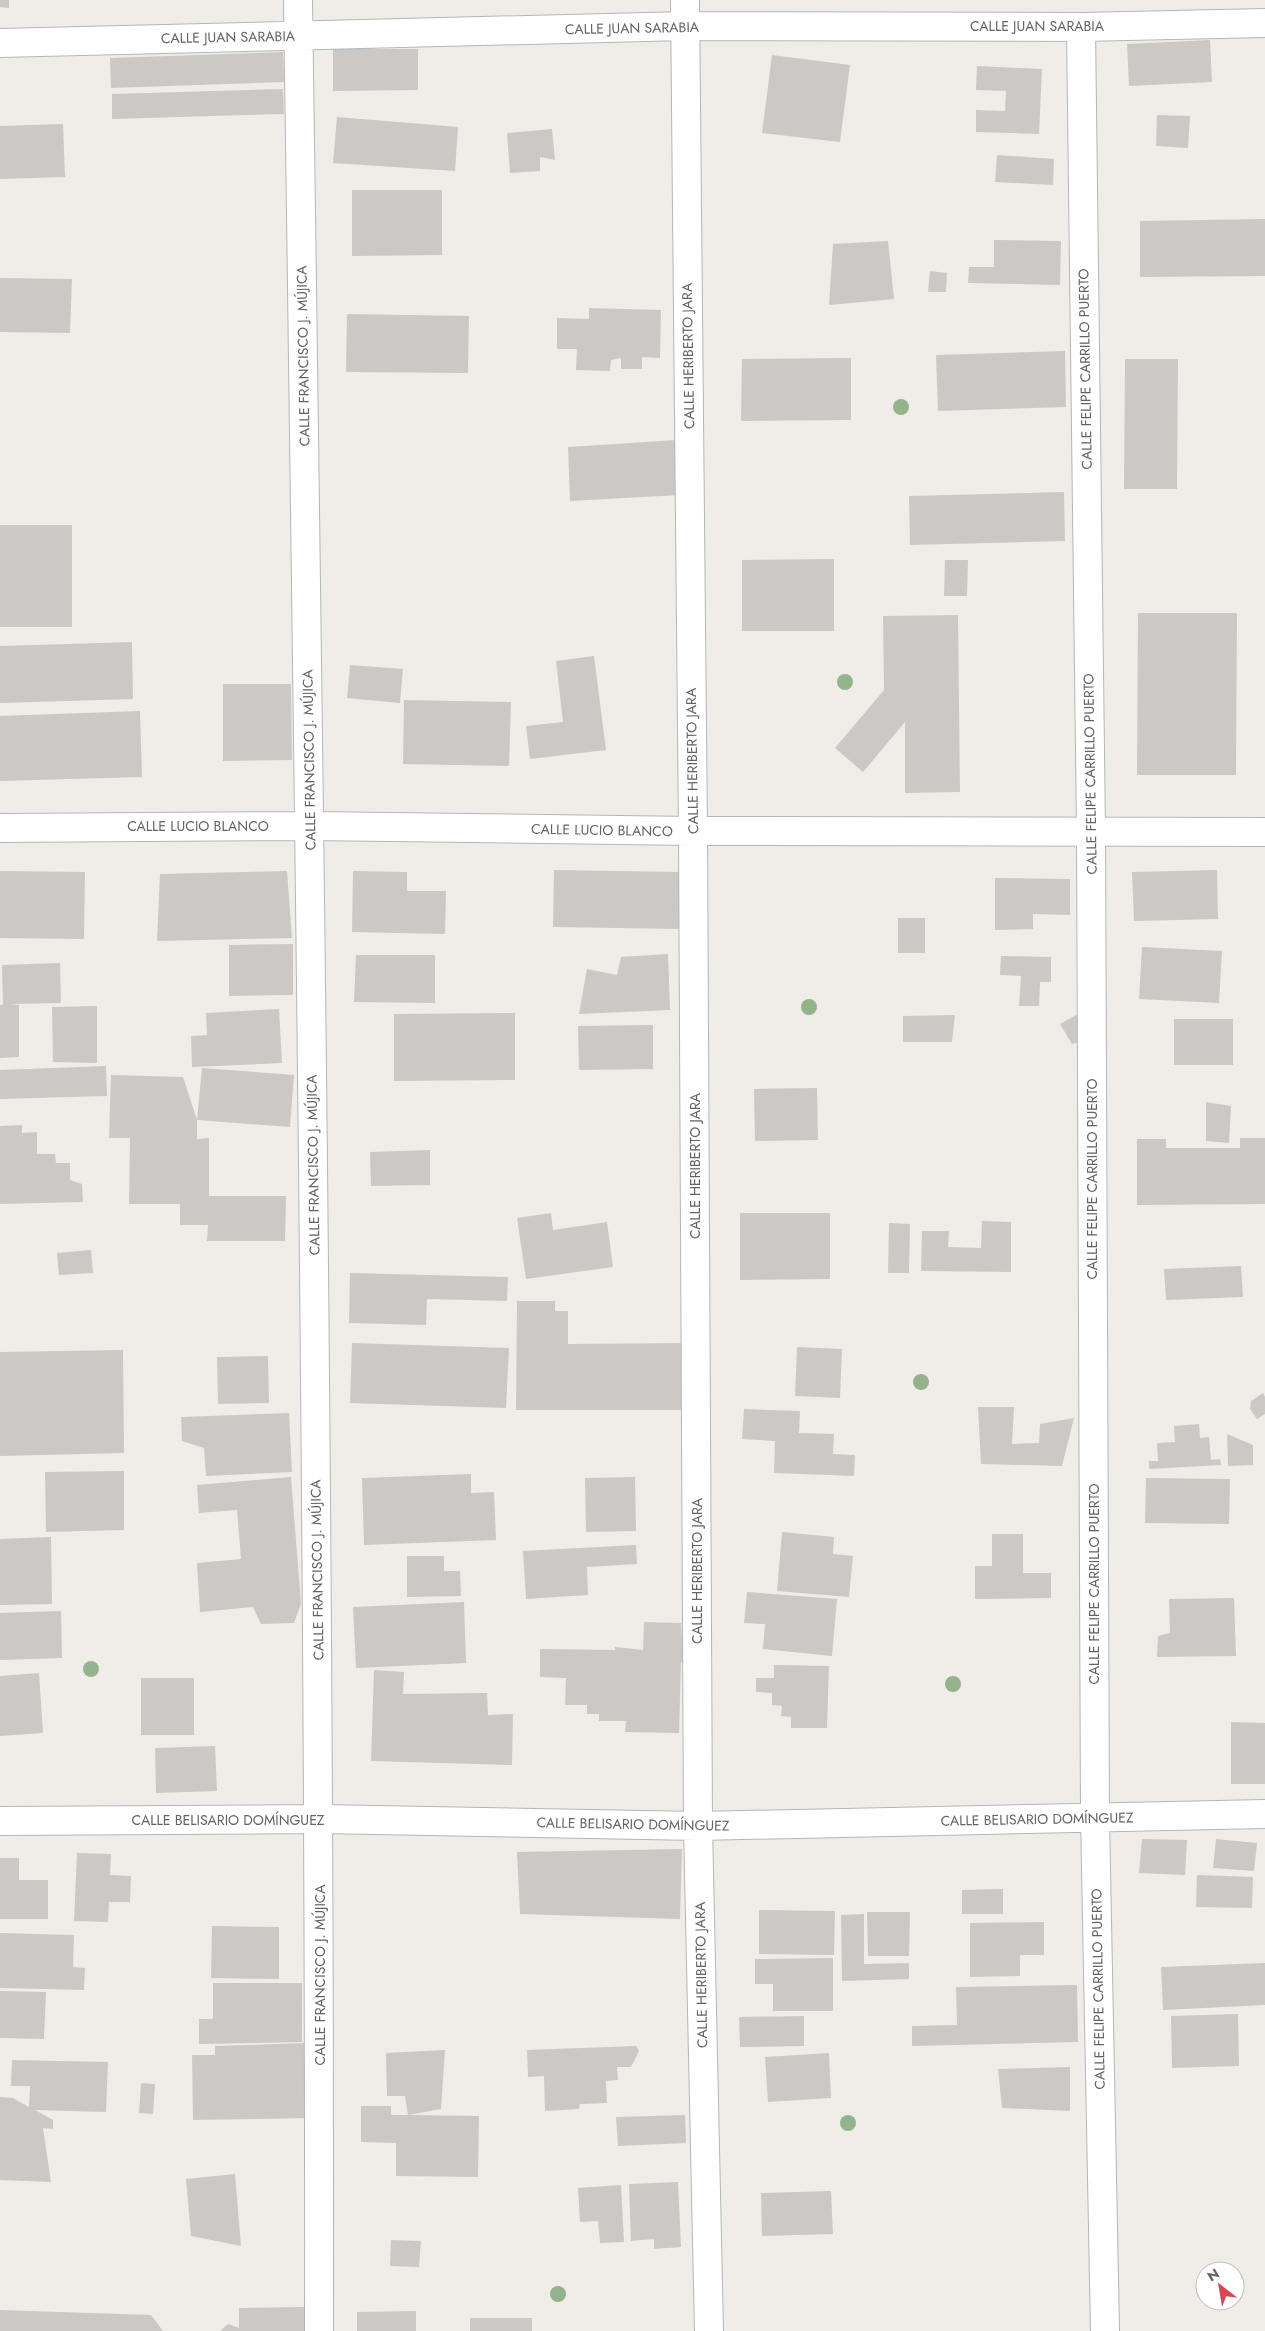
<svg xmlns="http://www.w3.org/2000/svg" width="1265" height="2331" viewBox="0 0 1265 2331" font-family="Jost,sans-serif">
	<rect width="100%" height="100%" fill="#f0ede9"/>
	<path fill="#ccc8c5" d="M 0,0 L 9,0 L 9,8 L 0,7 Z
		M 1210,40 L 1212,82 L 1129,86 L 1127,44 Z
		M 333,49 L 418,49 L 418,90 L 333,91 Z
		M 283,52 L 284,82 L 111,88 L 110,58 Z
		M 772,55 L 850,65 L 840,142 L 762,133 Z
		M 977,66 L 1042,69 L 1039,134 L 976,132 L 976,110 L 1005,111 L 1006,91 L 976,90 Z
		M 283,89 L 284,114 L 112,119 L 112,94 Z
		M 1157,115 L 1190,116 L 1188,148 L 1156,146 Z
		M 337,117 L 458,127 L 455,171 L 333,163 Z
		M 63,124 L 65,177 L 0,179 L 0,126 Z
		M 552,129 L 555,160 L 540,157 L 540,171 L 510,173 L 507,133 Z
		M 997,155 L 1054,159 L 1053,185 L 995,182 Z
		M 352,190 L 442,190 L 442,255 L 352,256 Z
		M 1265,219 L 1265,276 L 1140,277 L 1140,221 Z
		M 994,240 L 1061,241 L 1060,285 L 968,283 L 969,267 L 994,267 Z
		M 888,241 L 894,299 L 829,305 L 833,244 Z
		M 930,271 L 947,273 L 946,292 L 928,292 Z
		M 0,278 L 72,279 L 70,333 L 0,332 Z
		M 589,308 L 661,310 L 660,358 L 642,357 L 642,369 L 621,369 L 621,358 L 611,360 L 610,371 L 576,370 L 577,349 L 557,349 L 557,318 L 589,319 Z
		M 347,314 L 469,316 L 468,373 L 346,372 Z
		M 1065,351 L 1066,407 L 938,411 L 936,355 Z
		M 851,358 L 851,420 L 741,421 L 742,359 Z
		M 1125,359 L 1178,359 L 1177,489 L 1124,489 Z
		M 677,440 L 680,495 L 570,501 L 568,447 Z
		M 1064,492 L 1065,541 L 910,545 L 909,496 Z
		M 0,525 L 72,525 L 72,627 L 0,627 Z
		M 834,559 L 834,631 L 742,631 L 742,560 Z
		M 945,560 L 968,560 L 967,596 L 944,596 Z
		M 1138,613 L 1237,613 L 1236,775 L 1137,775 Z
		M 958,615 L 960,792 L 905,793 L 905,722 L 863,772 L 835,748 L 884,690 L 883,616 Z
		M 132,642 L 133,699 L 0,703 L 0,646 Z
		M 594,656 L 606,750 L 530,759 L 526,726 L 563,722 L 556,661 Z
		M 350,665 L 403,669 L 400,703 L 347,698 Z
		M 223,684 L 291,684 L 292,760 L 223,761 Z
		M 404,700 L 511,702 L 509,766 L 403,764 Z
		M 140,711 L 142,777 L 0,781 L 0,716 Z
		M 554,870 L 681,872 L 680,929 L 553,927 Z
		M 1217,870 L 1218,919 L 1134,921 L 1132,872 Z
		M 0,871 L 85,872 L 84,939 L 0,938 Z
		M 287,871 L 292,938 L 157,941 L 160,874 Z
		M 353,871 L 407,872 L 407,891 L 446,891 L 445,934 L 352,932 Z
		M 995,878 L 1070,879 L 1070,915 L 1033,914 L 1033,929 L 995,930 Z
		M 898,918 L 925,918 L 925,953 L 898,953 Z
		M 293,944 L 293,995 L 229,996 L 229,945 Z
		M 1142,947 L 1222,951 L 1219,1003 L 1139,999 Z
		M 668,954 L 670,1010 L 579,1014 L 587,969 L 617,975 L 621,957 Z
		M 356,955 L 435,955 L 435,1003 L 354,1002 Z
		M 1001,956 L 1051,957 L 1051,982 L 1040,982 L 1039,1006 L 1019,1006 L 1021,976 L 1000,975 Z
		M 60,963 L 61,1003 L 10,1004 L 19,1005 L 19,1057 L 0,1058 L 0,1005 L 3,1005 L 2,965 Z
		M 97,1006 L 97,1063 L 53,1062 L 52,1007 Z
		M 279,1009 L 282,1063 L 192,1067 L 191,1036 L 207,1035 L 206,1013 Z
		M 515,1013 L 515,1080 L 394,1081 L 394,1014 Z
		M 955,1015 L 952,1042 L 903,1042 L 903,1016 Z
		M 1076,1015 L 1080,1023 L 1079,1042 L 1072,1044 L 1060,1024 Z
		M 1174,1019 L 1233,1019 L 1233,1065 L 1174,1065 Z
		M 653,1025 L 653,1069 L 579,1070 L 578,1026 Z
		M 106,1066 L 107,1096 L 0,1099 L 0,1070 Z
		M 202,1068 L 294,1075 L 290,1127 L 197,1120 Z
		M 111,1075 L 183,1077 L 197,1120 L 197,1139 L 209,1138 L 209,1196 L 286,1196 L 285,1241 L 207,1241 L 208,1225 L 180,1225 L 180,1204 L 129,1204 L 130,1138 L 109,1138 Z
		M 817,1088 L 818,1140 L 755,1141 L 754,1089 Z
		M 1206,1102 L 1231,1106 L 1229,1143 L 1206,1141 Z
		M 22,1125 L 22,1133 L 37,1132 L 37,1154 L 55,1154 L 56,1163 L 70,1163 L 70,1180 L 82,1184 L 83,1202 L 0,1204 L 0,1126 Z
		M 1240,1138 L 1265,1138 L 1265,1204 L 1137,1205 L 1137,1139 L 1166,1139 L 1166,1148 L 1240,1148 Z
		M 430,1150 L 430,1185 L 371,1186 L 370,1152 Z
		M 551,1213 L 553,1230 L 607,1222 L 613,1267 L 526,1279 L 517,1218 Z
		M 740,1213 L 830,1213 L 830,1279 L 740,1280 Z
		M 982,1221 L 1011,1222 L 1011,1272 L 921,1271 L 922,1231 L 949,1231 L 948,1247 L 981,1248 Z
		M 889,1223 L 910,1224 L 909,1273 L 888,1273 Z
		M 91,1250 L 93,1273 L 59,1275 L 57,1253 Z
		M 1241,1266 L 1243,1297 L 1166,1300 L 1164,1269 Z
		M 350,1273 L 508,1277 L 507,1301 L 427,1299 L 426,1325 L 349,1323 Z
		M 517,1301 L 555,1301 L 555,1311 L 568,1311 L 568,1344 L 688,1343 L 687,1410 L 516,1410 Z
		M 352,1343 L 509,1348 L 506,1408 L 350,1403 Z
		M 797,1347 L 842,1349 L 840,1398 L 795,1396 Z
		M 123,1350 L 124,1453 L 0,1456 L 0,1352 Z
		M 268,1356 L 269,1403 L 218,1404 L 217,1357 Z
		M 1263,1393 L 1265,1397 L 1265,1414 L 1257,1419 L 1250,1409 L 1251,1401 Z
		M 978,1407 L 1014,1407 L 1012,1444 L 1039,1443 L 1040,1424 L 1074,1418 L 1062,1466 L 981,1464 Z
		M 744,1409 L 800,1411 L 799,1433 L 834,1434 L 833,1454 L 855,1455 L 854,1476 L 774,1473 L 775,1441 L 742,1439 Z
		M 289,1413 L 292,1472 L 206,1476 L 204,1448 L 182,1441 L 181,1417 Z
		M 1199,1424 L 1200,1438 L 1209,1437 L 1211,1460 L 1220,1459 L 1221,1465 L 1149,1469 L 1149,1461 L 1158,1461 L 1157,1443 L 1175,1442 L 1174,1426 Z
		M 1227,1434 L 1253,1445 L 1253,1465 L 1228,1466 Z
		M 124,1471 L 124,1530 L 46,1532 L 45,1472 Z
		M 471,1474 L 471,1493 L 494,1492 L 496,1540 L 364,1545 L 362,1478 Z
		M 291,1477 L 301,1604 L 294,1623 L 261,1624 L 253,1607 L 200,1612 L 197,1563 L 241,1559 L 237,1510 L 199,1513 L 197,1485 Z
		M 635,1477 L 636,1531 L 586,1532 L 585,1478 Z
		M 1146,1478 L 1230,1479 L 1229,1524 L 1145,1523 Z
		M 782,1532 L 834,1537 L 833,1554 L 853,1556 L 849,1597 L 777,1591 Z
		M 992,1534 L 1023,1534 L 1023,1573 L 1051,1573 L 1051,1598 L 975,1599 L 975,1566 L 992,1566 Z
		M 51,1537 L 52,1604 L 0,1605 L 0,1539 Z
		M 636,1545 L 637,1564 L 587,1567 L 588,1595 L 526,1599 L 523,1551 Z
		M 407,1556 L 444,1556 L 444,1571 L 460,1571 L 461,1596 L 407,1597 Z
		M 747,1592 L 837,1599 L 832,1656 L 763,1649 L 765,1624 L 744,1623 Z
		M 1234,1598 L 1236,1656 L 1157,1657 L 1158,1636 L 1170,1633 L 1169,1599 Z
		M 464,1602 L 466,1663 L 356,1668 L 353,1607 Z
		M 61,1611 L 62,1658 L 0,1660 L 0,1613 Z
		M 644,1622 L 681,1623 L 683,1662 L 681,1662 L 679,1733 L 625,1732 L 626,1721 L 599,1721 L 599,1714 L 587,1714 L 587,1705 L 565,1705 L 566,1678 L 540,1677 L 540,1649 L 615,1650 L 615,1647 L 643,1650 Z
		M 774,1665 L 829,1666 L 827,1728 L 791,1728 L 791,1717 L 781,1716 L 782,1706 L 772,1705 L 772,1693 L 756,1692 L 756,1678 L 774,1678 Z
		M 374,1670 L 404,1672 L 403,1694 L 487,1693 L 488,1715 L 513,1714 L 512,1765 L 371,1761 Z
		M 39,1673 L 43,1733 L 0,1736 L 0,1676 Z
		M 141,1678 L 194,1678 L 194,1735 L 141,1735 Z
		M 1231,1722 L 1265,1723 L 1265,1784 L 1231,1784 Z
		M 215,1746 L 217,1791 L 156,1793 L 155,1748 Z
		M 1142,1839 L 1187,1840 L 1185,1875 L 1139,1873 Z
		M 1216,1839 L 1257,1843 L 1254,1871 L 1213,1868 Z
		M 682,1849 L 680,1919 L 520,1914 L 517,1852 Z
		M 77,1853 L 111,1854 L 110,1875 L 131,1876 L 130,1902 L 109,1902 L 108,1922 L 74,1921 Z
		M 0,1858 L 19,1858 L 19,1880 L 48,1880 L 48,1919 L 0,1919 Z
		M 1197,1875 L 1253,1877 L 1252,1908 L 1196,1907 Z
		M 1003,1889 L 1003,1914 L 962,1914 L 962,1890 Z
		M 759,1910 L 835,1911 L 834,1955 L 759,1954 Z
		M 867,1912 L 910,1912 L 909,1956 L 868,1956 Z
		M 864,1914 L 864,1964 L 909,1963 L 909,1979 L 842,1981 L 841,1915 Z
		M 1044,1922 L 1044,1955 L 1020,1955 L 1020,1976 L 970,1977 L 970,1923 Z
		M 212,1926 L 279,1927 L 279,1979 L 211,1978 Z
		M 0,1933 L 74,1935 L 73,1967 L 85,1968 L 84,1990 L 0,1988 Z
		M 833,1958 L 833,2011 L 773,2011 L 773,1984 L 755,1984 L 755,1959 Z
		M 1265,1963 L 1265,2005 L 1163,2010 L 1161,1967 Z
		M 213,1983 L 302,1983 L 302,2042 L 199,2044 L 199,2019 L 213,2019 Z
		M 1077,1985 L 1078,2042 L 912,2046 L 912,2026 L 957,2025 L 956,1987 Z
		M 0,1991 L 46,1992 L 44,2039 L 0,2038 Z
		M 1238,2014 L 1239,2066 L 1172,2068 L 1171,2016 Z
		M 804,2016 L 804,2046 L 740,2047 L 739,2017 Z
		M 310,2043 L 311,2118 L 193,2120 L 192,2055 L 215,2055 L 215,2046 Z
		M 636,2046 L 639,2051 L 631,2067 L 617,2067 L 618,2080 L 606,2081 L 607,2103 L 580,2104 L 579,2109 L 545,2111 L 544,2076 L 528,2077 L 527,2050 Z
		M 445,2050 L 441,2109 L 408,2115 L 479,2116 L 478,2177 L 396,2176 L 396,2143 L 361,2142 L 361,2106 L 391,2106 L 391,2115 L 408,2115 L 405,2096 L 387,2096 L 386,2053 Z
		M 829,2053 L 831,2098 L 768,2102 L 765,2057 Z
		M 12,2060 L 108,2062 L 106,2112 L 35,2110 L 53,2120 L 53,2129 L 43,2128 L 51,2182 L 0,2180 L 0,2097 L 13,2098 L 29,2107 L 30,2086 L 11,2086 Z
		M 1070,2067 L 1070,2111 L 1002,2108 L 998,2069 Z
		M 141,2083 L 155,2084 L 153,2114 L 139,2113 Z
		M 685,2115 L 686,2143 L 618,2146 L 616,2117 Z
		M 235,2174 L 241,2246 L 191,2236 L 186,2179 Z
		M 678,2182 L 681,2247 L 654,2249 L 654,2239 L 631,2241 L 629,2184 Z
		M 621,2185 L 624,2242 L 600,2243 L 598,2221 L 580,2222 L 578,2188 Z
		M 831,2191 L 833,2234 L 762,2236 L 761,2193 Z
		M 391,2240 L 421,2241 L 419,2267 L 390,2266 Z
		M 304,2307 L 304,2331 L 220,2331 L 228,2324 L 239,2328 L 239,2308 Z
		M 0,2310 L 151,2315 L 163,2331 L 0,2331 Z
		M 416,2311 L 416,2331 L 357,2331 L 357,2312 Z
		M 470,2318 L 532,2318 L 532,2331 L 470,2331 Z"/>
	<g fill="none" stroke-linecap="round" stroke-linejoin="round">
		<g stroke="#b3b6b9" stroke-width="30">
			<path id="minor" d="M 298,0 C 309,777 320,1554 319,2331
				M 685,0 L 693,831 L 698,1826 L 709,2331
				M 1081,27 L 1091,831 L 1095,1817 L 1105,2331
				M 0,43 L 685,26 L 1081,27 L 1265,23
				M 0,828 L 310,826 L 693,831 L 1265,832
				M 0,1821 L 320,1819 L 698,1826 L 1265,1814"/>
		</g>
		<use href="#minor" stroke="#fff" stroke-width="28"/>
	</g>
	<g fill="#94b38d">
		<circle cx="901" cy="407" r="8"/>
		<circle cx="845" cy="682" r="8"/>
		<circle cx="809" cy="1007" r="8"/>
		<circle cx="921" cy="1382" r="8"/>
		<circle cx="91" cy="1669" r="8"/>
		<circle cx="953" cy="1684" r="8"/>
		<circle cx="848" cy="2123" r="8"/>
		<circle cx="558" cy="2294" r="8"/>
	</g>
	<g text-anchor="middle" stroke-width="5" stroke-linejoin="round" paint-order="stroke">
		<g font-size="14" fill="#606467" stroke="#fff">
			<text x="1037" y="31">CALLE JUAN SARABIA</text>
			<text transform="translate(632 28) rotate(-1)" y="5">CALLE JUAN SARABIA</text>
			<text transform="translate(228 37) rotate(-1)" y="5">CALLE JUAN SARABIA</text>
			<text transform="translate(303 356) rotate(-91)" y="5">CALLE FRANCISCO J. MÚJICA</text>
			<text transform="translate(688 356) rotate(-91)" y="5">CALLE HERIBERTO JARA</text>
			<text transform="translate(1085 369) rotate(-91)" y="5">CALLE FELIPE CARRILLO PUERTO</text>
			<text transform="translate(309 760) rotate(-91)" y="5">CALLE FRANCISCO J. MÚJICA</text>
			<text transform="translate(692 761) rotate(-91)" y="5">CALLE HERIBERTO JARA</text>
			<text transform="translate(1090 774) rotate(-91)" y="5">CALLE FELIPE CARRILLO PUERTO</text>
			<text x="198" y="831">CALLE LUCIO BLANCO</text>
			<text transform="translate(602 830) rotate(1)" y="5">CALLE LUCIO BLANCO</text>
			<text transform="translate(313 1165) rotate(-91)" y="5">CALLE FRANCISCO J. MÚJICA</text>
			<text transform="translate(695 1166) rotate(-90)" y="5">CALLE HERIBERTO JARA</text>
			<text transform="translate(1092 1179) rotate(-90)" y="5">CALLE FELIPE CARRILLO PUERTO</text>
			<text transform="translate(317 1570) rotate(-91)" y="5">CALLE FRANCISCO J. MÚJICA</text>
			<text transform="translate(697 1571) rotate(-90)" y="5">CALLE HERIBERTO JARA</text>
			<text transform="translate(1094 1584) rotate(-90)" y="5">CALLE FELIPE CARRILLO PUERTO</text>
			<text transform="translate(1037 1819) rotate(-1)" y="5">CALLE BELISARIO DOMÍNGUEZ</text>
			<text x="228" y="1825">CALLE BELISARIO DOMÍNGUEZ</text>
			<text transform="translate(633 1824) rotate(1)" y="5">CALLE BELISARIO DOMÍNGUEZ</text>
			<text transform="translate(320 1975) rotate(-90)" y="5">CALLE FRANCISCO J. MÚJICA</text>
			<text transform="translate(701 1975) rotate(-91)" y="5">CALLE HERIBERTO JARA</text>
			<text transform="translate(1098 1989) rotate(-91)" y="5">CALLE FELIPE CARRILLO PUERTO</text>
		</g>
	</g>
	<g transform="translate(1220 2286) rotate(329)"><circle r="24" fill="#ffffff" stroke="#bfc1c2"/>
	<path d="M0-4L9 19L0 12L-9 19Z" fill="#d64854"/>
	<text y="-8" font-size="14" font-weight="bold" text-anchor="middle" fill="#606467">N</text>
	</g>
</svg>
